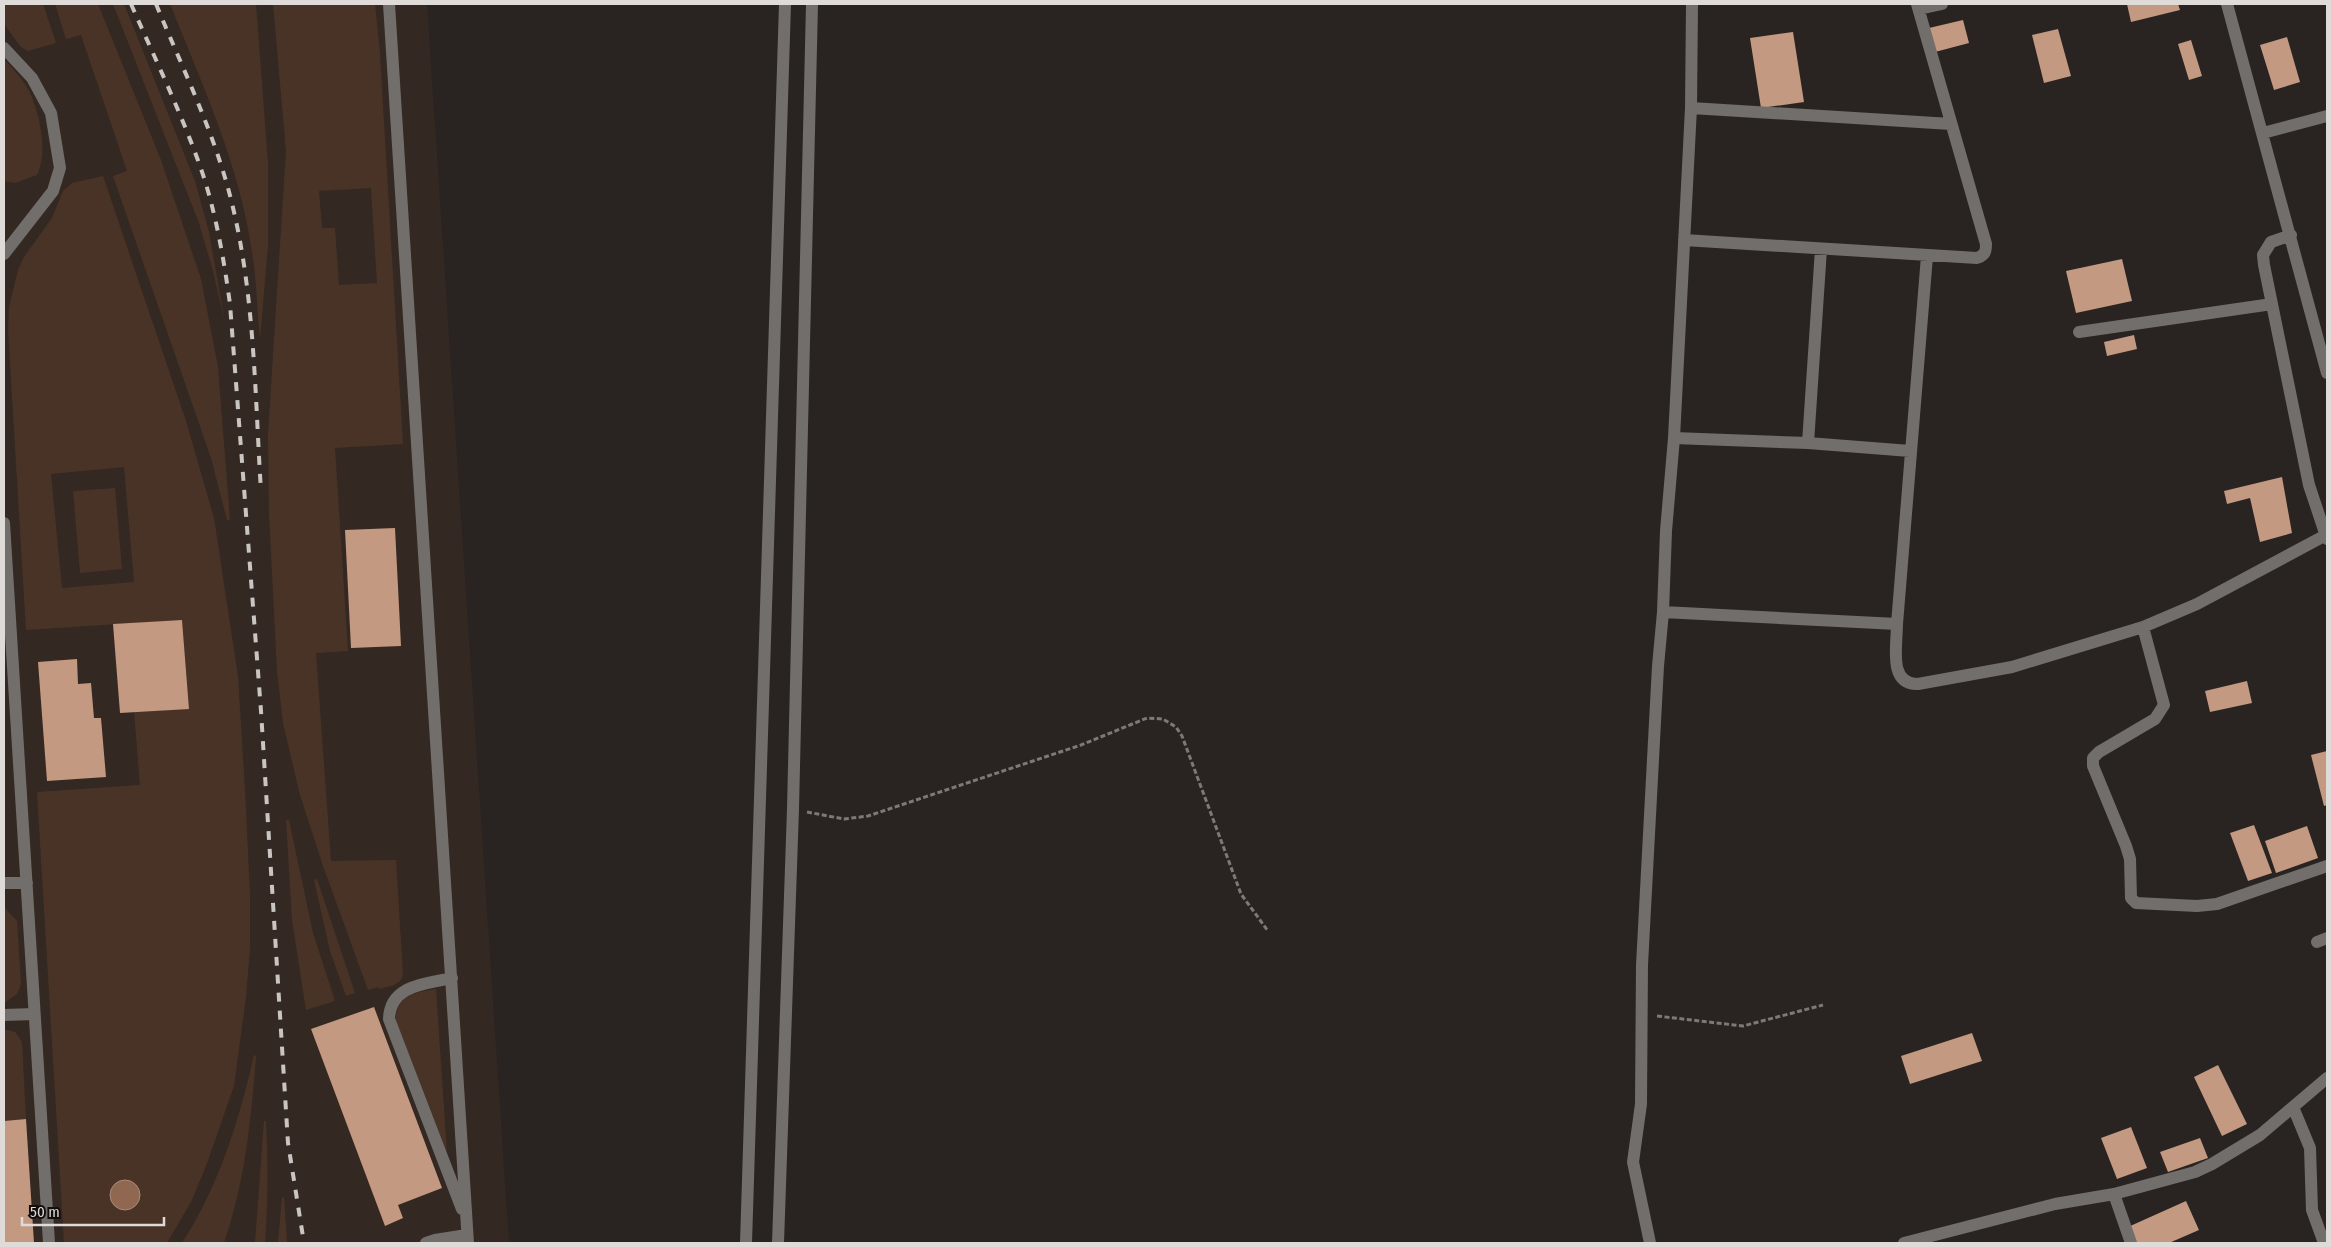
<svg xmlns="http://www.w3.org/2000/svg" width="2331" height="1247" viewBox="0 0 2331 1247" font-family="'Fira Sans Condensed',sans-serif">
	<rect width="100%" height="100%" fill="#292421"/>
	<path fill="#342822" d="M 4,4 L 427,4 L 509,1243 L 4,1243 Z"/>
	<path fill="#493327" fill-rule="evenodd" d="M 4,4 L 43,4 L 56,43 L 28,51 L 21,47 L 4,24 Z
		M 55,4 L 98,4 L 161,160 L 201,279 L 218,367 L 230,520 L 227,520 L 211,458 L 113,176 L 127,171 L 81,35 L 66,39 Z
		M 113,4 L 124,4 L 195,181 L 209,232 L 225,323 L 213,271 L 199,223 Z
		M 170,4 L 256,4 L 268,163 L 268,245 L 260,340 C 257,311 257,281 252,253 C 240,166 202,84 170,4 Z
		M 273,4 L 375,4 L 380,54 L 403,444 L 335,448 L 348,651 L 316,653 L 331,861 L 396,860 L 403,975 C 400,986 389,986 379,989 L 378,987 L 368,990 L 323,866 L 300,795 L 283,723 L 277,671 L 269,514 L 268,434 L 286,151 ZM 371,188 L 377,283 L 339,285 L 335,228 L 322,228 L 319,191 Z
		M 4,59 C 13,69 24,80 30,93 C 40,115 48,152 37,175 L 15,183 L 4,181 Z
		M 103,176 L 186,421 L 214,518 L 238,676 L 245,791 L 250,893 L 250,948 L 246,997 L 234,1086 L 206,1166 L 191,1202 L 167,1243 L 64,1243 L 37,792 L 140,785 L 134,712 L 189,708 L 182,620 L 26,630 L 8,329 L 9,307 L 18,270 L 24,257 L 52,218 L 63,191 L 72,183 ZM 124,467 L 134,582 L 62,588 L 51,474 Z
		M 115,488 L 122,569 L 80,573 L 73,491 Z
		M 286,820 L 289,820 L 313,933 L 335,1001 L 306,1010 L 292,920 Z
		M 317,879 L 355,993 L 346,996 L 330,951 L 314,880 Z
		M 4,907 L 17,921 L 21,984 L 17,994 L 4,1003 Z
		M 436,989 L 447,1153 L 396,1021 C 395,996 416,992 436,989 Z
		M 4,1029 L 15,1032 L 22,1042 L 26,1119 L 4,1121 Z
		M 254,1055 L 256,1056 C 251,1120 245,1182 224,1243 L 182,1243 C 219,1186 239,1121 254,1055 Z
		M 264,1121 L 266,1121 C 268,1162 268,1202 265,1243 L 255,1243 Z
		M 282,1197 L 284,1197 L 287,1243 L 278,1243 Z"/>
	<path fill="#906851" stroke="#a88a7a" d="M110 1195a15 15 0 1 1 30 0a15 15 0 1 1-30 0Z"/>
	<path fill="#c49981" d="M 2127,4 L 2178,4 L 2180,10 L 2131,22 Z
		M 1963,20 L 1969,43 L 1935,52 L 1929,28 Z
		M 2058,29 L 2071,76 L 2044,83 L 2032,35 Z
		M 1793,32 L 1804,102 L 1761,108 L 1750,38 Z
		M 2287,37 L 2300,82 L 2274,90 L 2260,45 Z
		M 2191,40 L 2202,76 L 2189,80 L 2178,44 Z
		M 2122,259 L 2132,301 L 2076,313 L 2066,271 Z
		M 2134,335 L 2137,349 L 2107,356 L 2104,342 Z
		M 2282,477 L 2292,533 L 2260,542 L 2250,498 L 2227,504 L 2224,491 Z
		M 395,528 L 401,646 L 351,648 L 345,530 Z
		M 182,620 L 189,709 L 120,713 L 113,624 Z
		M 77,659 L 78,684 L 91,683 L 94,718 L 101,718 L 106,777 L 47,781 L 38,662 Z
		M 2247,681 L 2252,703 L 2210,712 L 2205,691 Z
		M 2327,751 L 2327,805 L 2324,806 L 2311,755 Z
		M 2254,825 L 2272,873 L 2248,881 L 2230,833 Z
		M 2307,826 L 2318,858 L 2276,873 L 2265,841 Z
		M 374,1007 L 442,1188 L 398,1205 L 403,1218 L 385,1226 L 311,1029 Z
		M 1972,1033 L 1982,1061 L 1910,1084 L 1901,1056 Z
		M 2218,1065 L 2247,1124 L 2222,1136 L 2194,1077 Z
		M 26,1119 L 34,1243 L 4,1243 L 4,1121 Z
		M 2131,1127 L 2147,1168 L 2117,1179 L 2101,1138 Z
		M 2200,1138 L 2208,1158 L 2168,1172 L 2160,1152 Z
		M 2186,1201 L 2199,1230 L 2169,1243 L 2135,1243 L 2128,1227 Z"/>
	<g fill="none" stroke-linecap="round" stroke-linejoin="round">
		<path stroke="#7e7976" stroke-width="3" stroke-dasharray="5 2.5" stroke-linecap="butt" d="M 807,812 L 844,819 L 868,816 L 1081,745 L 1147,718 L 1163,719 L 1176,727 L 1182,736 L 1241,894 L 1268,931
			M 1657,1016 L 1743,1026 L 1823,1005"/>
		<path stroke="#716e6c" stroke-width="12" d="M 389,4 L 468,1243
			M 2227,4 L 2327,373
			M 1919,9 L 1942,4
			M 4,48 L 32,78 L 51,113 L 60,168 L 53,191 L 4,254
			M 1691,108 L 1951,124
			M 2263,133 L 2327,116
			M 2291,235 L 2271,242 L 2263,255 L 2264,265 L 2309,485 L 2327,539
			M 1684,240 L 1977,258 C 1985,255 1986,252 1986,244 L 1917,4
			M 1927,256 L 1897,624 C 1897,646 1888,685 1918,684 L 2012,667 L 2143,627 L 2197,604 L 2326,535
			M 2079,332 L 2272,304
			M 1674,438 L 1808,443 L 1910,451
			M 1808,443 L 1821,249
			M 4,523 L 49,1243
			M 1663,612 L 1897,624
			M 2143,627 L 2164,705 L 2155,719 L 2099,752 L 2093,758 L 2093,766 L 2126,846 L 2130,859 L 2131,898 L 2136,903 L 2197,906 L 2217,904 L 2327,866
			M 4,883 L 27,883
			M 2317,942 L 2327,938
			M 452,978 C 425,984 390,985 389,1019 L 462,1209
			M 4,1015 L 34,1014
			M 2293,1107 L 2310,1148 L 2312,1210 L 2324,1243
			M 2114,1194 L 2131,1243
			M 426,1243 L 435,1240 L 467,1235
			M 746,1243 L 785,4
			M 778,1243 L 793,809 L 812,4
			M 1650,1243 L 1633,1162 L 1641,1104 L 1642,965 L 1658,666 L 1663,612 L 1666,531 L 1674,438 L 1691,108 L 1692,4
			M 1904,1243 L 2055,1204 L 2114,1194 L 2195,1172 L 2212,1164 L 2260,1135 L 2327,1078"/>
		<path stroke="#c9c5c2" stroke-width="4" stroke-dasharray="9 9" stroke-linecap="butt" d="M 131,4 C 153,54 177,104 196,155 C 214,202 223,253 230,304 L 261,711 L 288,1143 L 304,1243
			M 156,4 C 184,72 218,140 234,212 C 255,303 255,398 261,491"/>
	</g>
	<rect width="2331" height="1247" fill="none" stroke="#dfdbd9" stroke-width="10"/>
	<path d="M22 1217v8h142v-8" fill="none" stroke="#dfdbd9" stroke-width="2.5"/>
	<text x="30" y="1217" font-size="15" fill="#dfdbd9" stroke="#100d0c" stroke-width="4" paint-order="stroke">50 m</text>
</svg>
